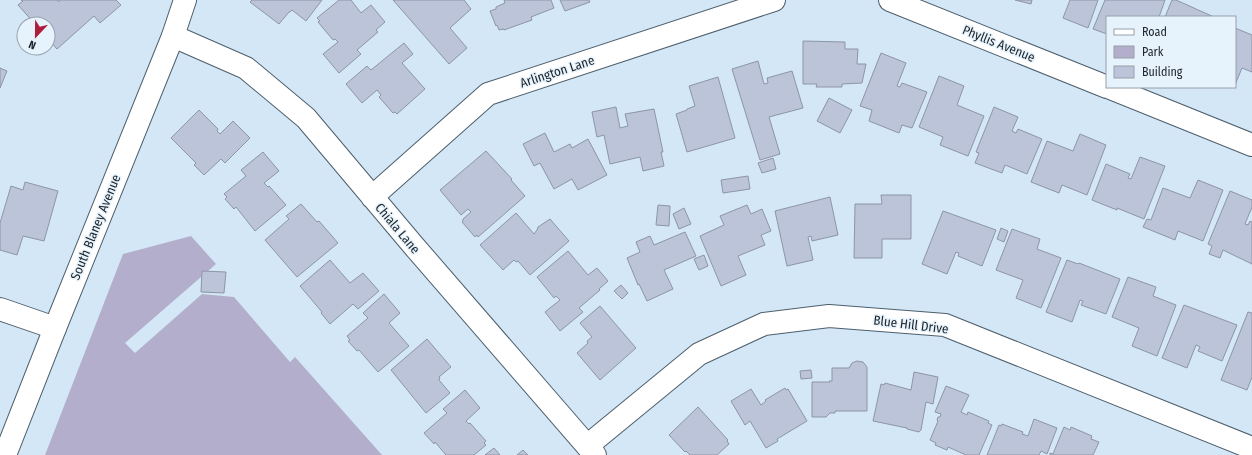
<svg xmlns="http://www.w3.org/2000/svg" width="1252" height="455" viewBox="0 0 1252 455" font-family="'Fira Sans Condensed',sans-serif">
	<rect width="100%" height="100%" fill="#d3e7f6"/>
	<path fill="#b4aecd" d="M 191,236 L 216,264 L 125,343 L 135,353 L 202,294 L 234,297 L 290,362 L 295,357 L 382,455 L 45,455 L 123,254 Z"/>
	<path fill="#bbc4d8" stroke="#8d95a8" d="M 21,0 L 57,0 L 59,2 L 59,0 L 116,0 L 121,5 L 100,23 L 94,16 L 57,49 L 48,39 L 48,24 L 35,24 L 18,5 L 23,1 Z
		M 252,0 L 322,0 L 306,21 L 292,10 L 290,12 L 289,12 L 279,24 L 250,2 Z
		M 339,0 L 351,0 L 361,13 L 371,5 L 385,22 L 376,30 L 378,32 L 357,50 L 361,54 L 339,73 L 323,54 L 338,42 L 335,39 L 333,40 L 318,22 L 320,21 L 317,18 Z
		M 393,0 L 464,0 L 471,9 L 450,28 L 467,48 L 449,64 Z
		M 504,0 L 551,0 L 554,8 L 531,17 L 532,20 L 504,30 L 504,29 L 499,30 L 497,25 L 496,26 L 490,11 L 496,9 L 496,7 L 505,3 Z
		M 560,0 L 589,0 L 590,2 L 565,11 Z
		M 1015,0 L 1032,0 L 1031,4 Z
		M 1070,0 L 1098,0 L 1088,28 L 1063,18 Z
		M 1105,0 L 1165,0 L 1159,17 L 1107,17 L 1107,34 L 1093,29 Z
		M 1172,0 L 1176,0 L 1214,17 L 1165,17 Z
		M 1235,28 L 1252,35 L 1252,72 L 1242,68 L 1235,85 Z
		M 803,41 L 845,42 L 845,49 L 858,49 L 857,64 L 866,64 L 862,83 L 842,84 L 842,87 L 816,87 L 817,84 L 803,84 Z
		M 404,43 L 413,54 L 402,63 L 425,89 L 397,114 L 395,112 L 393,113 L 379,97 L 381,95 L 377,90 L 362,103 L 346,84 L 367,66 L 371,70 Z
		M 881,53 L 906,63 L 897,86 L 900,87 L 902,83 L 927,92 L 912,128 L 902,125 L 899,133 L 869,121 L 872,110 L 860,106 Z
		M 758,61 L 764,84 L 768,83 L 767,78 L 792,71 L 803,108 L 769,117 L 780,154 L 760,160 L 732,69 Z
		M 0,68 L 7,71 L 0,88 Z
		M 939,76 L 964,86 L 957,105 L 984,116 L 968,156 L 940,145 L 943,137 L 919,127 Z
		M 718,77 L 735,138 L 687,152 L 676,114 L 687,110 L 687,109 L 695,106 L 689,86 Z
		M 829,98 L 852,110 L 840,133 L 817,121 Z
		M 616,107 L 620,128 L 628,126 L 625,114 L 654,109 L 663,152 L 661,152 L 664,166 L 643,171 L 640,157 L 610,164 L 604,135 L 597,137 L 592,112 Z
		M 994,107 L 1018,117 L 1012,131 L 1016,133 L 1018,129 L 1042,139 L 1027,174 L 1005,165 L 1002,173 L 975,163 L 979,153 L 976,152 Z
		M 199,110 L 218,129 L 217,131 L 220,134 L 233,121 L 250,138 L 225,163 L 221,159 L 204,175 L 194,165 L 196,163 L 171,138 Z
		M 545,133 L 554,152 L 570,144 L 572,148 L 588,139 L 607,175 L 578,190 L 572,179 L 554,189 L 540,163 L 534,166 L 523,144 Z
		M 1080,134 L 1106,145 L 1087,195 L 1062,185 L 1059,193 L 1031,182 L 1047,141 L 1073,151 Z
		M 486,151 L 512,179 L 511,180 L 525,196 L 478,237 L 477,235 L 475,237 L 462,222 L 463,221 L 463,219 L 471,212 L 468,209 L 461,215 L 440,190 Z
		M 263,152 L 279,171 L 264,183 L 268,187 L 269,186 L 286,205 L 255,231 L 236,207 L 234,209 L 225,199 L 227,197 L 224,194 L 246,176 L 241,170 Z
		M 1140,157 L 1165,166 L 1144,219 L 1117,208 L 1117,210 L 1092,200 L 1106,164 L 1130,174 L 1128,178 L 1131,179 Z
		M 773,158 L 776,169 L 762,173 L 758,163 Z
		M 748,176 L 750,189 L 723,193 L 721,180 Z
		M 1198,180 L 1223,190 L 1203,241 L 1178,231 L 1175,240 L 1143,227 L 1147,219 L 1151,220 L 1163,188 L 1190,198 Z
		M 25,182 L 58,191 L 44,241 L 23,236 L 17,255 L 0,250 L 0,223 L 11,186 L 23,190 Z
		M 1230,191 L 1252,200 L 1252,207 L 1245,224 L 1248,225 L 1250,221 L 1252,222 L 1252,264 L 1223,250 L 1220,258 L 1209,254 L 1212,246 L 1208,244 Z
		M 881,195 L 911,195 L 911,239 L 882,239 L 882,258 L 854,258 L 855,204 L 882,204 Z
		M 830,197 L 838,235 L 812,241 L 811,236 L 808,237 L 813,260 L 787,266 L 775,211 Z
		M 301,204 L 317,222 L 319,221 L 338,243 L 297,277 L 265,240 L 289,219 L 286,216 Z
		M 658,205 L 670,206 L 669,226 L 656,225 Z
		M 747,205 L 751,214 L 762,209 L 771,231 L 761,235 L 765,245 L 738,256 L 746,275 L 721,286 L 700,236 L 724,225 L 720,216 Z
		M 684,208 L 691,224 L 679,229 L 673,214 Z
		M 943,211 L 996,230 L 982,266 L 958,256 L 959,253 L 956,252 L 947,274 L 922,264 Z
		M 516,213 L 534,234 L 537,230 L 538,227 L 550,219 L 569,241 L 530,275 L 518,261 L 516,262 L 514,260 L 503,270 L 480,245 Z
		M 1001,228 L 1008,231 L 1004,242 L 997,239 Z
		M 1012,229 L 1040,239 L 1037,249 L 1061,258 L 1041,308 L 1016,298 L 1023,280 L 996,270 Z
		M 685,232 L 696,256 L 664,270 L 673,289 L 647,301 L 639,284 L 638,285 L 627,258 L 640,252 L 636,242 L 650,236 L 654,245 Z
		M 568,251 L 588,275 L 597,268 L 608,281 L 599,289 L 600,290 L 579,308 L 583,312 L 560,331 L 545,312 L 560,300 L 556,296 L 554,298 L 537,277 Z
		M 704,255 L 708,266 L 699,270 L 694,259 Z
		M 330,260 L 350,283 L 363,273 L 379,291 L 358,309 L 353,304 L 330,324 L 321,313 L 322,312 L 300,286 Z
		M 1067,260 L 1078,264 L 1079,263 L 1120,279 L 1106,314 L 1081,305 L 1083,301 L 1080,300 L 1072,322 L 1046,312 Z
		M 202,271 L 226,272 L 224,293 L 201,292 Z
		M 1128,277 L 1156,287 L 1153,296 L 1176,305 L 1157,356 L 1132,346 L 1139,328 L 1112,317 Z
		M 621,285 L 628,293 L 622,299 L 614,291 Z
		M 384,294 L 400,313 L 389,323 L 409,346 L 378,372 L 359,350 L 357,351 L 348,341 L 350,340 L 347,336 L 368,318 L 363,313 Z
		M 1184,305 L 1237,325 L 1222,361 L 1198,351 L 1200,347 L 1196,345 L 1187,368 L 1162,358 Z
		M 600,306 L 636,348 L 600,380 L 577,353 L 588,343 L 587,341 L 592,337 L 580,323 Z
		M 1248,312 L 1252,313 L 1252,377 L 1247,390 L 1221,380 Z
		M 427,339 L 451,367 L 439,377 L 440,378 L 439,380 L 450,393 L 426,413 L 391,370 Z
		M 857,361 L 863,362 L 867,367 L 867,411 L 835,411 L 835,413 L 830,413 L 826,417 L 812,417 L 812,382 L 830,382 L 829,381 L 832,381 L 832,368 L 849,368 L 852,363 Z
		M 811,370 L 812,378 L 801,379 L 800,371 Z
		M 914,372 L 938,377 L 933,404 L 926,402 L 921,430 L 919,432 L 907,429 L 907,428 L 873,421 L 881,384 L 884,385 L 885,383 L 911,390 Z
		M 946,386 L 969,395 L 961,412 L 967,415 L 968,412 L 989,421 L 988,423 L 992,425 L 979,455 L 966,455 L 948,447 L 947,450 L 935,445 L 936,443 L 930,440 L 938,421 L 937,420 L 938,417 L 940,417 L 941,414 L 935,412 Z
		M 785,388 L 786,390 L 788,389 L 807,421 L 777,439 L 778,441 L 766,448 L 750,421 L 745,425 L 731,401 L 751,389 L 761,405 L 766,401 L 765,400 Z
		M 465,390 L 480,408 L 466,421 L 469,424 L 470,423 L 486,441 L 484,443 L 486,445 L 474,455 L 446,455 L 435,442 L 434,444 L 424,433 L 447,413 L 443,409 Z
		M 698,407 L 728,440 L 727,441 L 729,444 L 717,455 L 690,455 L 686,451 L 685,452 L 669,435 Z
		M 1034,419 L 1057,428 L 1047,454 L 1041,451 L 1039,455 L 987,455 L 999,425 L 1001,426 L 1002,424 L 1023,432 L 1022,434 L 1028,436 Z
		M 1064,427 L 1070,430 L 1071,427 L 1092,436 L 1091,439 L 1099,442 L 1093,455 L 1050,455 L 1050,453 L 1053,454 Z
		M 494,448 L 500,455 L 485,455 Z
		M 523,450 L 528,455 L 517,455 Z"/>
	<g fill="none" stroke-linecap="round" stroke-linejoin="round">
		<g stroke="#4e5f6c" stroke-width="24">
			<path id="street" d="M 890,0 L 1107,87
				M 173,36 L 246,68 L 306,118 L 413,245 L 595,455
				M 1108,87 L 1252,145
				M 372,197 L 488,94 L 774,0
				M 0,309 L 55,328
				M 587,446 L 699,354 L 764,324 L 829,316 L 945,325 L 1252,448"/>
		</g>
		<g stroke="#4e5f6c" stroke-width="24">
			<path id="secondary" d="M 5,455 L 55,328 L 173,36 L 185,0"/>
		</g>
		<use href="#street" stroke="#fff" stroke-width="22"/>
		<use href="#secondary" stroke="#fff" stroke-width="22"/>
	</g>
	<g text-anchor="middle" stroke-width="3" stroke-linejoin="round" paint-order="stroke">
		<g font-size="13" fill="#1c2329" stroke="#e7f3fc">
			<text transform="translate(999 43) rotate(22)" y="5">Phyllis Avenue</text>
			<text transform="translate(557 71) rotate(-18)" y="5">Arlington Lane</text>
			<text transform="translate(95 227) rotate(-68)" y="5">South Blaney Avenue</text>
			<text transform="translate(398 228) rotate(50)" y="5">Chiala Lane</text>
			<text transform="translate(911 324) rotate(7)" y="5">Blue Hill Drive</text>
		</g>
	</g>
	<rect x="1106" y="16" width="130" height="72" fill="#e7f3fc" stroke="#96a0a8"/>
	<rect x="1114" y="29" width="20" height="6" fill="#ffffff" stroke="#96a0a8"/>
	<text x="1142" y="36" font-size="12" fill="#1c2329">Road</text>
	<rect x="1114" y="46" width="20" height="12" fill="#b4aecd" stroke="#96a0a8"/>
	<text x="1142" y="56" font-size="12" fill="#1c2329">Park</text>
	<rect x="1114" y="66" width="20" height="12" fill="#bbc4d8" stroke="#96a0a8"/>
	<text x="1142" y="76" font-size="12" fill="#1c2329">Building</text>
	<g transform="translate(36 36) rotate(202)"><circle r="19" fill="#e7f3fc" stroke="#96a0a8"/>
	<path d="M0-3L7 15L0 10L-7 15Z" fill="#af1b3a"/>
	<text y="-6" font-size="11" font-weight="bold" text-anchor="middle" fill="#1c2329">N</text>
	</g>
</svg>
